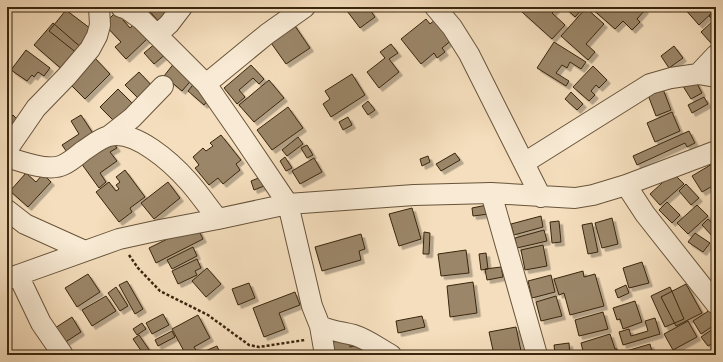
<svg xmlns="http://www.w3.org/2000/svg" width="723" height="362" viewBox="0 0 723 362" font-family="'IM FELL DW Pica',serif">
	<defs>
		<filter id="shadow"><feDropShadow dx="3.5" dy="3.5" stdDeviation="0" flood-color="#0004"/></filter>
	</defs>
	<rect width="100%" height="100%" fill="#f5debd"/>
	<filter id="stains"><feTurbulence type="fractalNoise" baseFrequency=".005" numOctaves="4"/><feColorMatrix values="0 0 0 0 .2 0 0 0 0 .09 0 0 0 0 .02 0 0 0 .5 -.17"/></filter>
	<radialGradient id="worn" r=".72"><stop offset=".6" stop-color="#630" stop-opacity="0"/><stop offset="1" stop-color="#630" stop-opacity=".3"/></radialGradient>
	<path fill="#9b8669" stroke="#39260e" filter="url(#shadow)" d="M 146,7 L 162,7 L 169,15 L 160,23 Z
		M 344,7 L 368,7 L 375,17 L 360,28 Z
		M 527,7 L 558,7 L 552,13 L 565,25 L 552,39 L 522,12 Z
		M 564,7 L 582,7 L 583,8 L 575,17 Z
		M 590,7 L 642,7 L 645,10 L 637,19 L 640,22 L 632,30 L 623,21 L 615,29 Z
		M 685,7 L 716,7 L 716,9 L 699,25 L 684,8 Z
		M 586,8 L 604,24 L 586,44 L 595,52 L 588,60 L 561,36 Z
		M 716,9 L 716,38 L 711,43 L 701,32 L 714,20 L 709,16 Z
		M 66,10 L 95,32 L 78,54 L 49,31 Z
		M 118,10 L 126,18 L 123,20 L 130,28 L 133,25 L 147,39 L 126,59 L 115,47 L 121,42 L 104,24 Z
		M 426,19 L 430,24 L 436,19 L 453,39 L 442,48 L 445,52 L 437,58 L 434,53 L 421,64 L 401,39 Z
		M 53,23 L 84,50 L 65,72 L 34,45 Z
		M 293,23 L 310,48 L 286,64 L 269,40 Z
		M 157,42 L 167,53 L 154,64 L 144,53 Z
		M 554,42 L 586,62 L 581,69 L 570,62 L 567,68 L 562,65 L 556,73 L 569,81 L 566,86 L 537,68 Z
		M 391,44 L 398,53 L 389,59 L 399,72 L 379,88 L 367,72 L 385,58 L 380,52 Z
		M 674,46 L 683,58 L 669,68 L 661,56 Z
		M 26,50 L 50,68 L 44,76 L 38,72 L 34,77 L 32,75 L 27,81 L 11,70 Z
		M 94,57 L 110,74 L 85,99 L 68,82 Z
		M 175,62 L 194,77 L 182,91 L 164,76 Z
		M 251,65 L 264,79 L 259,84 L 253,78 L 239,90 L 245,97 L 237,104 L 224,88 Z
		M 593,66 L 607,80 L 599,88 L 596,85 L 591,91 L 595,95 L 589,101 L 573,87 Z
		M 139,72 L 155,89 L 142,102 L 125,85 Z
		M 352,74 L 365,95 L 331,117 L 323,104 L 330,99 L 325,91 Z
		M 693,76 L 702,93 L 691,99 L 681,83 Z
		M 269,80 L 284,98 L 254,122 L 239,105 Z
		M 196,81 L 212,95 L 204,105 L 188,91 Z
		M 118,89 L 134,105 L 116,123 L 100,107 Z
		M 663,89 L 671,110 L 656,116 L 648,95 Z
		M 571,92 L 583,104 L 577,110 L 565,99 Z
		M 704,97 L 708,104 L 692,113 L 688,105 Z
		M 368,101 L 375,110 L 368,115 L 362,106 Z
		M 288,107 L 303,128 L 272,150 L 257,130 Z
		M 672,112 L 680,131 L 655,142 L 647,123 Z
		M 13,115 L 19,121 L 7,133 L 7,121 Z
		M 81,115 L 96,138 L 69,155 L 62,145 L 79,134 L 71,121 Z
		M 348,117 L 352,125 L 343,130 L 339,122 Z
		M 689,131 L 695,143 L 687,147 L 685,143 L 637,165 L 633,156 Z
		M 221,135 L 241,160 L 236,164 L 240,170 L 223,184 L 218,178 L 209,185 L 195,168 L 199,165 L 193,157 L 203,148 L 206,151 L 213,146 L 210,143 Z
		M 298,137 L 303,144 L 287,156 L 282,150 Z
		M 112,141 L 117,148 L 110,152 L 117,161 L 100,173 L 106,182 L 99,188 L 81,163 Z
		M 307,145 L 313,155 L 307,158 L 301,148 Z
		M 455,153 L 460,160 L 441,171 L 436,164 Z
		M 428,156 L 430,162 L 422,166 L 420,159 Z
		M 285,157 L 292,168 L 286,171 L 280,161 Z
		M 314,158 L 322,172 L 300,184 L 292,171 Z
		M 712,164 L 716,170 L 716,184 L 702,192 L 692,176 Z
		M 125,170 L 145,197 L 130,208 L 132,212 L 119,222 L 96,192 L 109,182 L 116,191 L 119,189 L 116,185 L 120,182 L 116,177 Z
		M 26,173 L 36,182 L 43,174 L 51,182 L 28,207 L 10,191 Z
		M 673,173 L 684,184 L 660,205 L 650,194 Z
		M 266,175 L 269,184 L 254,190 L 251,181 Z
		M 168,182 L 180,198 L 154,219 L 141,203 Z
		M 686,184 L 699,198 L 691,205 L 679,191 Z
		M 667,202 L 680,215 L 672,223 L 659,210 Z
		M 487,205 L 489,214 L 473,216 L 472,208 Z
		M 697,205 L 708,216 L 688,234 L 677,223 Z
		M 412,208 L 421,239 L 399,246 L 389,214 Z
		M 541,216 L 543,227 L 514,235 L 511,224 Z
		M 612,218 L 618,244 L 602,248 L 595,223 Z
		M 708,219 L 716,227 L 716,240 L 702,225 Z
		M 559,221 L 561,242 L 552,243 L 550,222 Z
		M 592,223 L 598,252 L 588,254 L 582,225 Z
		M 196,225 L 203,239 L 156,263 L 149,248 Z
		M 544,230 L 547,241 L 517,248 L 515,238 Z
		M 424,232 L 430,233 L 429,254 L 423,254 Z
		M 695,233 L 710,243 L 703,252 L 688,242 Z
		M 361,234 L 365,249 L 359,251 L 361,260 L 322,271 L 315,247 Z
		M 543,245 L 547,266 L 525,270 L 521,250 Z
		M 193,247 L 197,256 L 172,269 L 167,260 Z
		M 466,250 L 469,273 L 441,276 L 438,254 Z
		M 486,253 L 488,269 L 481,270 L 479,254 Z
		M 197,259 L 201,268 L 195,271 L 197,275 L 178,284 L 172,271 Z
		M 642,262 L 649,283 L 629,288 L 623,268 Z
		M 501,267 L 503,277 L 487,280 L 485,269 Z
		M 207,268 L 221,284 L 206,297 L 192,281 Z
		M 583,271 L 584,277 L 595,274 L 604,306 L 570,315 L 564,293 L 559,295 L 554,279 Z
		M 88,274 L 100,292 L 77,307 L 65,288 Z
		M 551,275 L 555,292 L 532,298 L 528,281 Z
		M 127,281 L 143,309 L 135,314 L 119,285 Z
		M 473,282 L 477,313 L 450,317 L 447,286 Z
		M 249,283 L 255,298 L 238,305 L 232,289 Z
		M 686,284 L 702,313 L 676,326 L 661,297 Z
		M 626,285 L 629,293 L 618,298 L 615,290 Z
		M 116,287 L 128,306 L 120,311 L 108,293 Z
		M 670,287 L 684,319 L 665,327 L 651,296 Z
		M 295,292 L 300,305 L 279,313 L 285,329 L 264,337 L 253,308 Z
		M 106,296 L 116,311 L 92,326 L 82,310 Z
		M 556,296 L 562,316 L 541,321 L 536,302 Z
		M 635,301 L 642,322 L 623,329 L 620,319 L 617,320 L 613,308 Z
		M 713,308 L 716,313 L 716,324 L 701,334 L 693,321 Z
		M 603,312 L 608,329 L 579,336 L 575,320 Z
		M 163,314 L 169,325 L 152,334 L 146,323 Z
		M 198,315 L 210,338 L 194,347 L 199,355 L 186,355 L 172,329 Z
		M 422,316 L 425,327 L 398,333 L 396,321 Z
		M 72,317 L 81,332 L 64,343 L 55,328 Z
		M 655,318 L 660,334 L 623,345 L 619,332 L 629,329 L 631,336 L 648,331 L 645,321 Z
		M 688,321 L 697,337 L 673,350 L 664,334 Z
		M 142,323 L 146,329 L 137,335 L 133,329 Z
		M 516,327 L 521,351 L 505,355 L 494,355 L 489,332 Z
		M 716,327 L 716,341 L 708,346 L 701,337 Z
		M 172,331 L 175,337 L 158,346 L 155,340 Z
		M 610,334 L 615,349 L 617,349 L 619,355 L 584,355 L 581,343 Z
		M 139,335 L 150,351 L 144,355 L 133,339 Z
		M 349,338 L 350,347 L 362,344 L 364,355 L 327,355 L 325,344 Z
		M 569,343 L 570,355 L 550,355 L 555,354 L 554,345 Z
		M 650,344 L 653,355 L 624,355 L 623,352 Z
		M 217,346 L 220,353 L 215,355 L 196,355 Z"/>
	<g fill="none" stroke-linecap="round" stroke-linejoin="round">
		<g stroke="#68543a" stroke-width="22">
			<path id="minor" d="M 121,7 L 127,9 L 141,19 L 206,84 L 240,133 L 288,204 L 312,306 L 320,326 C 331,331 342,332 354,335 C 367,339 379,348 391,355
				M 435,7 L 452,27 L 469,54 L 541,197
				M 157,35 L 169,24 L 182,7
				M 698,74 L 716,55
				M 206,84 L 267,34 L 305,7
				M 109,136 L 132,118 L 163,86
				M 7,150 L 36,108 L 67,76 L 90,49 L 97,36 L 100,25 L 99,7
				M 7,157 C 22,162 49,172 63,165 C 70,162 77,156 83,151 C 91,146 100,138 109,136 C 135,129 172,163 188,181 C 199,193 208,207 218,219
				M 524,163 L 650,84 L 671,78 L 698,74 L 716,77
				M 626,185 L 645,214 L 716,304
				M 491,193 L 537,355
				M 7,210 L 25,224 L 85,251
				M 18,275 L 41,323 L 63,355
				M 7,279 L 119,239 L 160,230 L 218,219 L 288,204 L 414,195 L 491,193 L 575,198 L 593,195 L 626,185 L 716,151
				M 320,326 L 325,355"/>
		</g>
		<path stroke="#39260e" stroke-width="2.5" stroke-dasharray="3 2" stroke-linecap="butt" d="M 129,255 L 138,268 L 160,291 L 208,315 L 249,345 L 259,347 L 305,340"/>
		<use href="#minor" stroke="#f8ead4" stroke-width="20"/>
	</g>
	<rect width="723" height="362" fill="none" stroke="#f5debd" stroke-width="24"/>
	<rect x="8" y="8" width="707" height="346" fill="none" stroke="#39260e" stroke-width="2"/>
	<rect x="12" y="12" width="699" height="338" fill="none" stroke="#39260e"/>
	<rect width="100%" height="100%" filter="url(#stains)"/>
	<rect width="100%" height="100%" fill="url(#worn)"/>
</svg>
